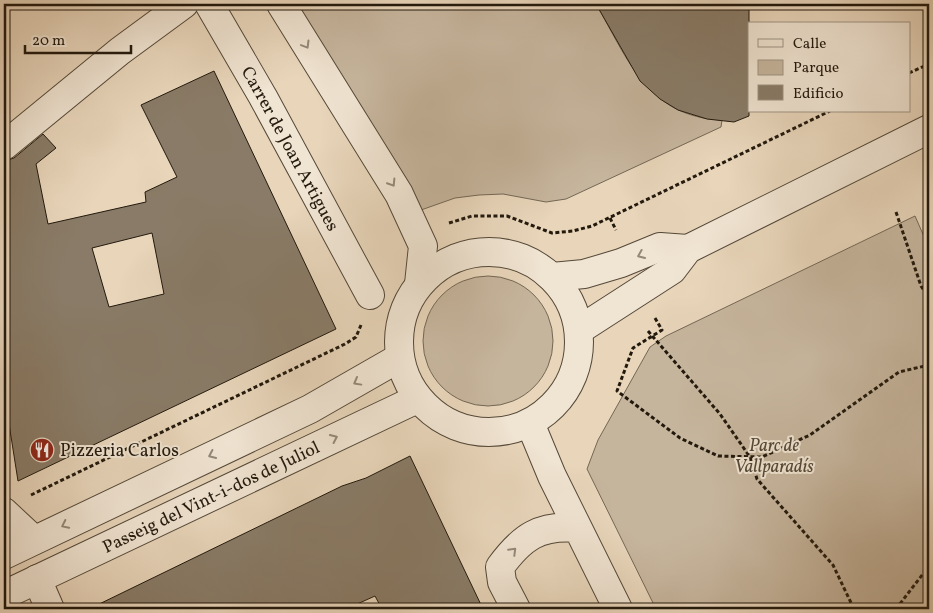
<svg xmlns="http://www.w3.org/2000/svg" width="933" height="613" viewBox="0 0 933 613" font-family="Vollkorn,serif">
	<rect width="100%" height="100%" fill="#e8d5ba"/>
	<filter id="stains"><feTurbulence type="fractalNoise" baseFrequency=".004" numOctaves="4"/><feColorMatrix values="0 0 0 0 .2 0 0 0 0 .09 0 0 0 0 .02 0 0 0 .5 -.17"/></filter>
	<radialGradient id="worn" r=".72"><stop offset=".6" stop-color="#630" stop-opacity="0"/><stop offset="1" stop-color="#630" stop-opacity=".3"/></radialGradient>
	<path fill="#c6b59d" stroke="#746755" d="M 297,4 L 596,4 C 628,59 647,117 722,120 L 721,127 L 566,199 L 546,202 L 503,194 L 479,195 L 455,198 L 421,210 Z
		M 915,216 L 929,248 L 929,609 L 656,609 L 587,469 L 598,440 L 650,347 L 666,336 Z
		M423 341a65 65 0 1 1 130 0a65 65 0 1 1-130 0Z"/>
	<path fill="#897b67" stroke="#22190d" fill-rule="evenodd" d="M 596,4 L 749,4 L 749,116 L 734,122 L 707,119 L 678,110 L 660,99 L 640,81 Z
		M 214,71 L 336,329 L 18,481 L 4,392 L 4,161 L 14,158 L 43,134 L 56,148 L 36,164 L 48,224 L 146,202 L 145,192 L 177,177 L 141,105 ZM 152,233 L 164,294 L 109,307 L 92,248 Z
		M 410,456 L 483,609 L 382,609 L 375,596 L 346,609 L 89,609 L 342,486 L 366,478 Z"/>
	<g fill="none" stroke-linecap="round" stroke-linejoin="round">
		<g stroke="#544838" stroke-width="30">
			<g id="pedestrian">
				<path id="s1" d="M 209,4 L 263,97 L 370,295"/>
				<path d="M 4,146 L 120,51 L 184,4"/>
				<path d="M 37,579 L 50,609"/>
			</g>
		</g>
		<g stroke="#544838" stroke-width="30">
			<path id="minor" d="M 281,4 L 399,194 L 423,246 L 419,284
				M 530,423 L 552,476 L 618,609
				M 4,512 L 34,540
				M 516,609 L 502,582 L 500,567 C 522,537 539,525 577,528"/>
		</g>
		<g stroke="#544838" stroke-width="30">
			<g id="tertiary">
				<circle cx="489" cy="342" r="90"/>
				<path d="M 552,277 L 584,274 L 621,263 L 660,247 L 688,249"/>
				<path d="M 579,330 L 672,270 L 688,249 L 929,129"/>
				<path d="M 4,555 L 310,409 L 399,358"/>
				<path id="s2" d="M 4,595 L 417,399"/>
			</g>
		</g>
		<path stroke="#22190d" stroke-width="3" stroke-dasharray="4 2.5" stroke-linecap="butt" d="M 909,73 L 929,64
			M 896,212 L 921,286 L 929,298
			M 610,218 L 616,230
			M 449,223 L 472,216 L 507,216 L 552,233 L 573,231 L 592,226 L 830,111
			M 655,318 L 662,330 L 633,348 L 617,391 L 680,438 L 718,456 L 762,457 L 810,435 L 899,372 L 929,365
			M 648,331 L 720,414 L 750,457 L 757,479 L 833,565 L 854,609
			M 31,495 L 345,344 L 356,337 L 361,325
			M 896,609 L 929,566"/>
		<use href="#pedestrian" stroke="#f0e4d2" stroke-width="28"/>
		<use href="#minor" stroke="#f0e4d2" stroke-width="28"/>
		<use href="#tertiary" stroke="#f0e4d2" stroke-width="28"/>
	</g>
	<defs><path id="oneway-chevron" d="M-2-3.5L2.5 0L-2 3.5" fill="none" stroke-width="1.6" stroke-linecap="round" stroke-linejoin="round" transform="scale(1.25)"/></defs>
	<g stroke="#938979">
		<use href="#oneway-chevron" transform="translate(306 45) rotate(59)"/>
		<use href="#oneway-chevron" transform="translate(392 183) rotate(58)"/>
		<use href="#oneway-chevron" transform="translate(641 255) rotate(157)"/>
		<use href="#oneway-chevron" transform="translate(357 382) rotate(151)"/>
		<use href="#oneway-chevron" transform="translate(334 438) rotate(-25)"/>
		<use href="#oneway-chevron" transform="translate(212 455) rotate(155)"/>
		<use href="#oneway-chevron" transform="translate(65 525) rotate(154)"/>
		<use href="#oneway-chevron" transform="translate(513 551) rotate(-45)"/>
	</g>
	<defs>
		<g id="restaurant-disc" transform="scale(1.25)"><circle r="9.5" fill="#8f2418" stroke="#f0e4d2"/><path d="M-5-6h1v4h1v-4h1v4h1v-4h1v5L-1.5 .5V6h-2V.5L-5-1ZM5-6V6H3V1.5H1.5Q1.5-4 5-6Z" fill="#fff"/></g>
	</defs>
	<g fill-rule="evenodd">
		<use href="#restaurant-disc" x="42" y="450"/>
	</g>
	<g text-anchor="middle" stroke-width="4" stroke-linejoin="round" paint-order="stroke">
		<g font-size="18" fill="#22190d" stroke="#f0e4d2">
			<text dy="6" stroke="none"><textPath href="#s1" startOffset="166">Carrer de Joan Artigues</textPath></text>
			<text dy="6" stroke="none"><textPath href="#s2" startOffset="229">Passeig del Vint-i-dos de Juliol</textPath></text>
		</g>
		<g font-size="18" font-style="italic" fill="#534838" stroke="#f0e4d2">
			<text x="774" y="451">Parc de<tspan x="774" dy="21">Vallparadís</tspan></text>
		</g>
		<g font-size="18" fill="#22190d" stroke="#f0e4d2" text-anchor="start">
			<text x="60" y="456">Pizzeria Carlos</text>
		</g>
	</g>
	<rect width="933" height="613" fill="none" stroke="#e8d5ba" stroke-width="20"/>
	<rect x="5" y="5" width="923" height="603" fill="none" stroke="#22190d" stroke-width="2.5"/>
	<rect x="10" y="10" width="913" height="593" fill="none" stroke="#22190d"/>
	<rect x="748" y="22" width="162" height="90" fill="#f0e4d2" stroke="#9e9383"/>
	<rect x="758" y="39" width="25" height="8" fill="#f0e4d2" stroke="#9e9383"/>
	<text x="793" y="48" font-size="15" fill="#22190d">Calle</text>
	<rect x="758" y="60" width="25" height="15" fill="#c6b59d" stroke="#9e9383"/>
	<text x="793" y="72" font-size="15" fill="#22190d">Parque</text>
	<rect x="758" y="85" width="25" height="15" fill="#897b67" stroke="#9e9383"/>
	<text x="793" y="98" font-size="15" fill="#22190d">Edificio</text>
	<path d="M25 45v8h106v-8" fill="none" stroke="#22190d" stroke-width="2.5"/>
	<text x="32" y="45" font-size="15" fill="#22190d" stroke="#f0e4d2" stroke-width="4" paint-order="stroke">20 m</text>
	<rect width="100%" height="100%" filter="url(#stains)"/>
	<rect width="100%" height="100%" fill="url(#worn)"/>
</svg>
